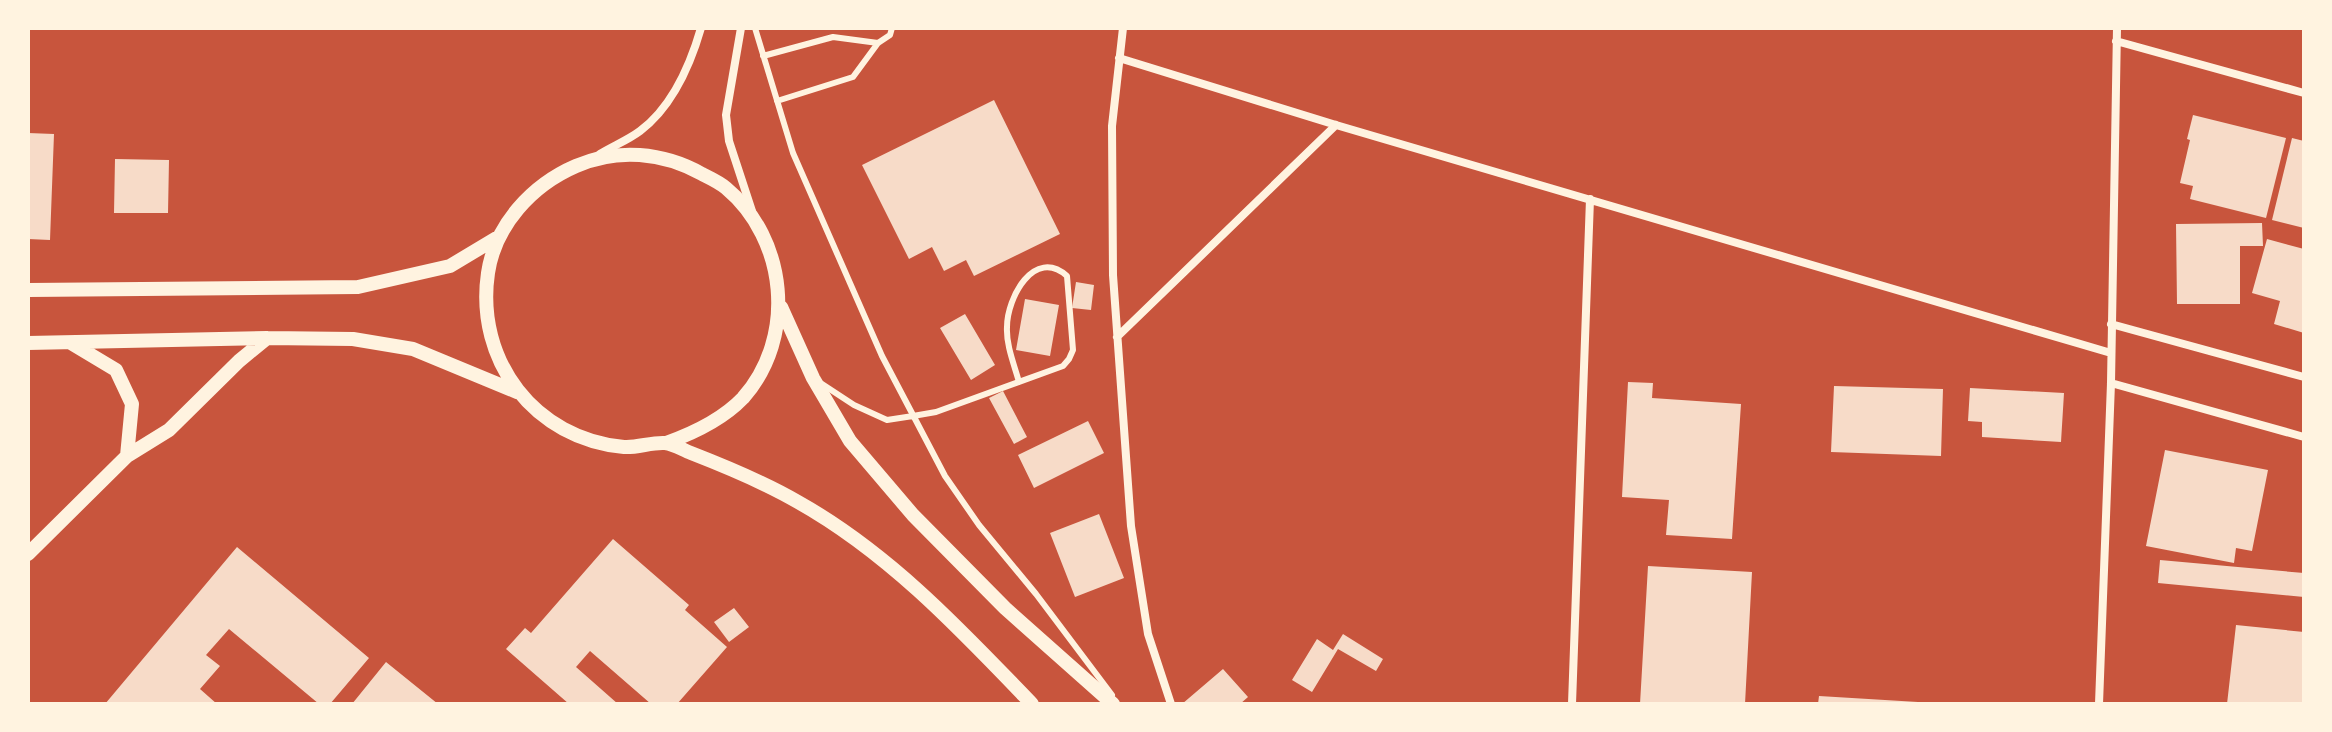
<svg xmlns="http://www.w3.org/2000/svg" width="2332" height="732" viewBox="0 0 2332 732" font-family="'PT Serif',serif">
	<rect width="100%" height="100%" fill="#c8553d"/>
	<path fill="#f7dbc8" d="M 994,100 L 1060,234 L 974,276 L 966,260 L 944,271 L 932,247 L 909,259 L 862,165 Z
		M 2193,115 L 2286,138 L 2266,218 L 2190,199 L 2193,186 L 2180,183 L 2190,140 L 2187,139 Z
		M 28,133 L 54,134 L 50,240 L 28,239 Z
		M 2292,138 L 2304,141 L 2304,228 L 2272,220 Z
		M 115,159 L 169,160 L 168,213 L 114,213 Z
		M 2262,223 L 2263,246 L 2240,246 L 2240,304 L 2177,304 L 2176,224 Z
		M 2267,239 L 2304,249 L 2304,333 L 2274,324 L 2280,301 L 2252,293 Z
		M 1076,282 L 1094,285 L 1091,310 L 1072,308 Z
		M 1025,299 L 1059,305 L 1050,356 L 1016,350 Z
		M 965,314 L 995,365 L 971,380 L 940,328 Z
		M 1628,382 L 1653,383 L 1652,398 L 1741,404 L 1732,539 L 1666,535 L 1669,500 L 1622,497 Z
		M 1834,386 L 1943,389 L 1941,456 L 1831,452 Z
		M 1970,388 L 2064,393 L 2061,442 L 1982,437 L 1982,422 L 1968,421 Z
		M 1003,391 L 1027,437 L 1014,444 L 989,398 Z
		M 1088,421 L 1104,453 L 1034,488 L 1018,455 Z
		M 2165,450 L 2268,470 L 2252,551 L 2236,548 L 2234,563 L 2146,546 Z
		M 1099,514 L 1124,578 L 1075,597 L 1050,533 Z
		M 613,539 L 689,605 L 685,610 L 727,647 L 677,704 L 651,704 L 590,651 L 576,667 L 618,704 L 569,704 L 506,649 L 525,628 L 531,633 Z
		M 237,547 L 369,658 L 330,704 L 319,704 L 229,629 L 206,655 L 220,666 L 200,689 L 217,704 L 105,704 Z
		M 2160,560 L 2304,573 L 2304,597 L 2158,583 Z
		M 1648,566 L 1752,572 L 1745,704 L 1640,704 Z
		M 734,608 L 749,627 L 729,642 L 714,622 Z
		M 2236,625 L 2304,632 L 2304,704 L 2227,704 Z
		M 1343,634 L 1383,659 L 1376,671 L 1338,649 L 1312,692 L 1292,680 L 1317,639 L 1333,650 Z
		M 386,662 L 438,704 L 352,704 Z
		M 1223,669 L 1248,697 L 1240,704 L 1182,704 Z
		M 1819,696 L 1918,702 L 1918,704 L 1818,704 Z"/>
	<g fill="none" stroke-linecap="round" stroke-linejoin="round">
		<path stroke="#fff3e0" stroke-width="6" d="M 755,28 L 793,153 L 882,356 L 945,476 L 979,525 L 1036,594 L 1112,695
			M 763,56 L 833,37 L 878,43
			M 777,101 L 853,77 L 878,43 L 890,35 L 892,28
			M 822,384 L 854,405 L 887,420 L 913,416 L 936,412 L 1063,366 L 1069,359 L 1073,350 L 1067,276 C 1034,247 1007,298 1007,327 C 1006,345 1014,364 1019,382"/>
		<path stroke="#fff3e0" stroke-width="8" d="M 741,28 L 726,115 L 729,141 L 752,211
			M 1123,28 L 1112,126 L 1113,275 L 1131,526 L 1148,634 L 1171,704
			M 2116,41 L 2304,93
			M 1119,58 L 1336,125 L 2111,353
			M 600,154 C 613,146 628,140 640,131 C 672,107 690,66 701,28
			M 2111,324 L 2304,377
			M 1117,337 L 1336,125
			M 2111,383 L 2304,437
			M 1572,704 L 1590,199
			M 2099,704 L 2111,383 L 2117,28"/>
		<path stroke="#fff3e0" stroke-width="14" d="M 28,290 L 358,287 L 450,266 L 500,236
			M 781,307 L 813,378 L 850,441 L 913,515 L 1005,608 L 1113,704
			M 28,343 L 267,338 L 353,339 L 413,349 L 517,392
			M 71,343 L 116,370 L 132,404 L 127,456
			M 666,443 C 694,433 722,420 743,398 C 797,337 787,239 726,188 C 719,182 710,178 702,174 C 663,152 617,148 576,166 C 532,185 495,225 488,273 C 475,361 535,439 624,447 C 637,448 652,442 665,443 C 674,444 683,450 691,453 C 727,467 764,482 798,502 C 889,553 961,630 1032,704
			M 28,554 L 127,456 L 169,430 L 239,361 L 267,338"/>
	</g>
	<rect width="2332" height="732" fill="none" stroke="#fff3e0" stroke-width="60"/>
</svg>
